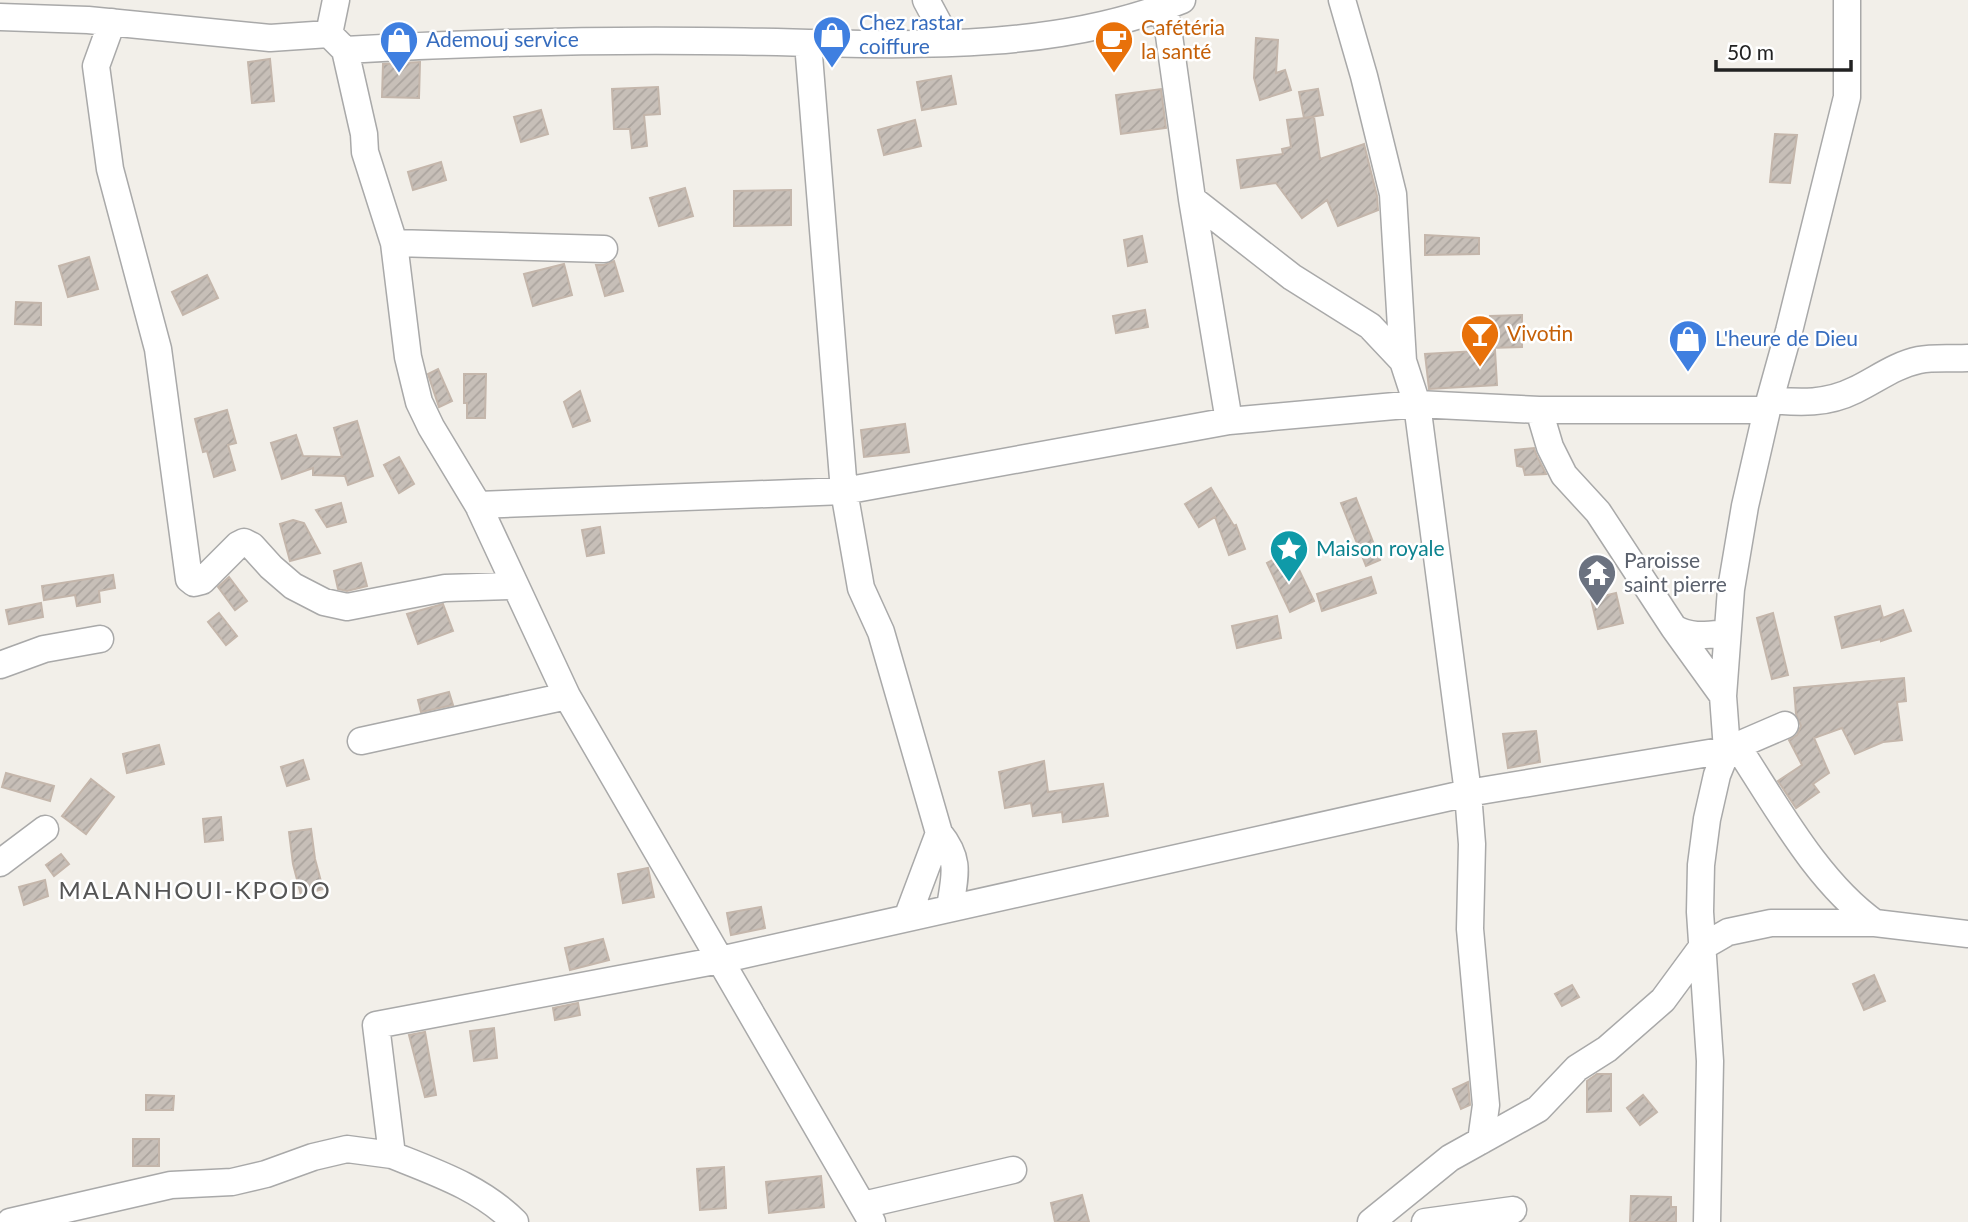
<svg xmlns="http://www.w3.org/2000/svg" width="1968" height="1222" viewBox="0 0 1968 1222" font-family="Lato,sans-serif">
	<defs>
		<pattern id="building-hatch" width="6" height="6" patternUnits="userSpaceOnUse" patternTransform="scale(1.75)"><rect width="6" height="6" fill="#c7bfb8"/><path d="M-1 1l2-2M0 6l6-6M5 7l2-2" fill="none" stroke="#aba49e"/></pattern>
	</defs>
	<rect width="100%" height="100%" fill="#f2efe9"/>
	<path fill="url(#building-hatch)" stroke="#c4b6ab" stroke-width="2" d="M 1256,38 L 1278,40 L 1276,73 L 1285,70 L 1291,90 L 1260,100 L 1254,78 Z
		M 270,59 L 274,101 L 252,103 L 248,62 Z
		M 420,62 L 419,98 L 382,97 L 383,64 Z
		M 951,76 L 956,104 L 922,110 L 917,82 Z
		M 658,87 L 660,114 L 644,115 L 647,146 L 632,148 L 630,129 L 614,129 L 612,89 Z
		M 1161,89 L 1166,128 L 1121,134 L 1116,95 Z
		M 1318,89 L 1323,115 L 1304,118 L 1299,92 Z
		M 541,110 L 548,134 L 521,142 L 514,117 Z
		M 1314,117 L 1320,159 L 1364,144 L 1377,196 L 1378,210 L 1338,226 L 1327,200 L 1302,218 L 1276,183 L 1241,188 L 1237,160 L 1283,154 L 1282,149 L 1291,147 L 1287,120 Z
		M 915,120 L 921,146 L 884,155 L 878,130 Z
		M 1775,134 L 1797,135 L 1790,183 L 1770,182 Z
		M 441,162 L 446,180 L 413,190 L 408,172 Z
		M 685,188 L 693,216 L 659,226 L 650,198 Z
		M 791,190 L 791,225 L 734,226 L 734,191 Z
		M 1425,235 L 1479,238 L 1479,254 L 1425,255 Z
		M 1142,236 L 1147,262 L 1128,266 L 1124,240 Z
		M 89,257 L 98,289 L 68,297 L 59,266 Z
		M 614,261 L 623,291 L 605,296 L 596,265 L 604,265 Z
		M 564,264 L 572,295 L 533,306 L 524,274 Z
		M 207,275 L 218,298 L 183,315 L 172,292 Z
		M 16,302 L 41,303 L 41,325 L 15,324 Z
		M 1145,310 L 1148,327 L 1116,333 L 1113,316 Z
		M 1522,315 L 1522,347 L 1490,348 L 1490,316 Z
		M 1495,350 L 1497,385 L 1429,389 L 1425,354 Z
		M 438,369 L 452,401 L 439,407 L 428,374 Z
		M 464,374 L 486,374 L 485,418 L 467,418 L 467,403 L 464,403 Z
		M 580,391 L 590,421 L 573,427 L 564,402 Z
		M 227,410 L 236,443 L 228,445 L 235,470 L 214,477 L 207,451 L 203,452 L 195,419 Z
		M 357,421 L 373,476 L 348,485 L 345,476 L 313,475 L 313,468 L 282,479 L 271,443 L 296,435 L 303,456 L 342,457 L 334,428 Z
		M 905,424 L 909,452 L 864,457 L 861,430 Z
		M 1534,448 L 1536,454 L 1546,474 L 1525,475 L 1523,467 L 1517,466 L 1515,450 Z
		M 399,457 L 414,484 L 399,493 L 384,465 Z
		M 1211,488 L 1234,526 L 1236,525 L 1245,549 L 1229,555 L 1215,517 L 1199,527 L 1185,504 Z
		M 1356,498 L 1380,560 L 1366,566 L 1341,503 Z
		M 341,503 L 346,522 L 327,527 L 316,510 Z
		M 293,520 L 304,523 L 320,553 L 290,561 L 280,524 Z
		M 600,527 L 604,553 L 587,556 L 582,530 Z
		M 1290,551 L 1314,601 L 1290,612 L 1267,563 Z
		M 361,563 L 367,586 L 347,591 L 338,589 L 334,571 Z
		M 113,575 L 115,588 L 99,591 L 100,602 L 77,606 L 75,595 L 44,600 L 42,586 Z
		M 229,577 L 247,601 L 235,610 L 218,587 Z
		M 1371,577 L 1376,593 L 1322,611 L 1317,594 Z
		M 1616,593 L 1623,623 L 1598,629 L 1591,599 Z
		M 41,603 L 43,617 L 9,624 L 6,610 Z
		M 443,604 L 453,631 L 418,644 L 407,614 Z
		M 1880,606 L 1883,618 L 1903,610 L 1911,631 L 1881,641 L 1881,639 L 1842,648 L 1835,617 Z
		M 219,613 L 237,636 L 226,645 L 208,622 Z
		M 1773,613 L 1788,675 L 1772,679 L 1757,618 Z
		M 1277,616 L 1281,638 L 1237,648 L 1232,626 Z
		M 1904,678 L 1906,701 L 1897,702 L 1902,740 L 1883,742 L 1855,754 L 1842,728 L 1814,738 L 1829,773 L 1813,784 L 1819,792 L 1796,808 L 1778,781 L 1802,765 L 1789,740 L 1797,735 L 1801,726 L 1796,714 L 1794,688 Z
		M 449,692 L 453,705 L 421,712 L 418,700 Z
		M 1536,731 L 1540,762 L 1508,768 L 1503,734 Z
		M 159,745 L 164,764 L 127,773 L 123,754 Z
		M 303,760 L 309,779 L 287,786 L 281,767 Z
		M 1044,761 L 1048,792 L 1103,784 L 1108,816 L 1063,822 L 1062,812 L 1033,816 L 1031,803 L 1005,808 L 999,772 Z
		M 6,773 L 54,786 L 50,801 L 2,787 Z
		M 91,779 L 114,797 L 86,834 L 62,816 Z
		M 221,817 L 223,840 L 205,842 L 203,819 Z
		M 311,829 L 315,859 L 323,889 L 301,895 L 293,864 L 289,832 Z
		M 61,854 L 69,864 L 54,876 L 46,865 Z
		M 648,868 L 654,897 L 623,903 L 618,874 Z
		M 45,880 L 48,896 L 24,905 L 19,887 Z
		M 761,907 L 765,928 L 731,935 L 727,913 Z
		M 603,939 L 609,960 L 570,970 L 565,948 Z
		M 1874,975 L 1885,1001 L 1864,1010 L 1853,984 Z
		M 1572,985 L 1579,997 L 1562,1006 L 1555,994 Z
		M 578,1003 L 580,1015 L 555,1020 L 553,1008 Z
		M 494,1028 L 497,1058 L 474,1061 L 470,1031 Z
		M 425,1032 L 436,1095 L 425,1097 L 409,1035 Z
		M 1597,1074 L 1611,1074 L 1611,1111 L 1587,1112 L 1587,1081 Z
		M 1468,1082 L 1470,1105 L 1461,1109 L 1453,1089 Z
		M 146,1095 L 174,1096 L 173,1110 L 146,1110 Z
		M 1643,1095 L 1657,1112 L 1640,1125 L 1627,1108 Z
		M 133,1139 L 159,1139 L 159,1166 L 133,1166 Z
		M 724,1167 L 726,1208 L 700,1210 L 697,1169 Z
		M 821,1176 L 824,1207 L 769,1213 L 766,1182 Z
		M 1082,1195 L 1089,1222 L 1055,1222 L 1051,1203 Z
		M 1631,1196 L 1671,1197 L 1671,1207 L 1676,1207 L 1676,1222 L 1630,1222 Z"/>
	<g fill="none" stroke-linecap="round" stroke-linejoin="round">
		<g stroke="#a9a9a9" stroke-width="29">
			<path id="minor" d="M 926,0 L 949,43
				M 1342,0 L 1364,76 L 1393,194 L 1403,361 L 1417,404 L 1468,793 L 1472,844 L 1470,929 L 1486,1105 L 1481,1141
				M 1165,7 L 1192,199 L 1229,421
				M 0,17 L 88,20 L 270,38 L 329,34 L 345,50 C 463,43 581,40 700,41 C 855,41 1035,61 1182,0
				M 112,22 L 96,66 L 110,169 L 158,349 L 189,579 L 194,583 L 202,581 L 238,545 L 244,542 L 252,546 L 271,567 L 293,586 L 324,602 L 347,607 L 445,588 L 514,586
				M 329,34 L 336,0
				M 808,43 L 844,491 L 861,588 L 881,632 L 939,833 L 907,918
				M 345,50 L 364,134 L 365,152 L 394,243 L 408,357 L 419,402 L 431,427 L 478,505 L 567,696 L 872,1222
				M 1192,199 L 1292,277 L 1370,326 L 1403,361
				M 394,243 L 604,249
				M 1770,400 C 1800,403 1827,404 1855,390 C 1876,380 1895,365 1919,360 C 1934,357 1952,359 1968,358
				M 1539,410 L 1550,447 L 1564,475 L 1598,512 L 1674,628 C 1691,638 1707,635 1726,633
				M 478,505 L 844,491 L 1229,421 L 1417,404 L 1539,410 L 1767,410
				M 1674,628 L 1723,696
				M 0,665 L 44,649 L 100,639
				M 361,741 L 567,696
				M 1737,746 C 1776,805 1817,882 1875,923
				M 939,833 C 961,860 955,875 950,907
				M 0,863 L 45,829
				M 392,1155 C 437,1173 481,1188 515,1222
				M 863,1205 L 1013,1170
				M 10,1222 L 171,1185 L 232,1182 L 266,1174 L 313,1157 L 347,1149 L 392,1155 L 376,1025 L 720,960 L 1468,793 L 1727,750 L 1785,725
				M 1371,1222 L 1450,1158 L 1538,1109 L 1577,1068 L 1607,1049 L 1663,1000 L 1702,947 L 1728,932 L 1771,923 L 1875,923 L 1968,934
				M 1425,1222 L 1513,1210
				M 1707,1222 L 1710,1061 L 1700,912 L 1701,865 L 1707,819 L 1717,775 L 1727,750 L 1723,696 L 1731,589 L 1745,506 L 1767,410 L 1789,331 L 1847,97 L 1847,0"/>
		</g>
		<use href="#minor" stroke="#fff" stroke-width="26"/>
	</g>
	<defs>
		<g id="shop-pin" transform="scale(2.0125)"><path d="M0 17L-7.5 6A9.5 9.5 0 1 1 7.5 6Z" fill="#3f7fe0" stroke="#fff"/><path d="M-5-2.5h2.3a2.7 3.5 0 0 1 5.4 0H5L5.5 6h-11ZM-1.5-2.5h3a1.5 2.3 0 0 0-3 0Z" fill="#fff"/></g>
		<g id="cafe-pin" transform="scale(2.0125)"><path d="M0 17L-7.5 6A9.5 9.5 0 1 1 7.5 6Z" fill="#e8710a" stroke="#fff"/><path d="M-5.5-4.5H6V0H3Q3 3.5 0 3.5H-2.5Q-5.5 3.5-5.5 0ZM3-3.2v2h1.7v-2ZM-6 4.5H4V6H-6Z" fill="#fff"/></g>
		<g id="bar-pin" transform="scale(2.0125)"><path d="M0 17L-7.5 6A9.5 9.5 0 1 1 7.5 6Z" fill="#e8710a" stroke="#fff"/><path d="M-6-5H6L.8 .8V4.5H3.5V6h-7V4.5H-.8V.8Z" fill="#fff"/></g>
		<g id="sight-pin" transform="scale(2.0125)"><path d="M0 17L-7.5 6A9.5 9.5 0 1 1 7.5 6Z" fill="#0f9aa8" stroke="#fff"/><path d="M0-6L1.8-2.2L6-1.7L2.9 1.2L3.7 5.4L0 3.3L-3.7 5.4L-2.9 1.2L-6-1.7L-1.8-2.2Z" fill="#fff"/></g>
		<g id="temple-pin" transform="scale(2.0125)"><path d="M0 17L-7.5 6A9.5 9.5 0 1 1 7.5 6Z" fill="#6b7280" stroke="#fff"/><path d="M0-6L5-2H3V0L6.5 2.5H4V6H1.5V3h-3V6H-4V2.5H-6.5L-3 0V-2H-5Z" fill="#fff"/></g>
	</defs>
	<g fill-rule="evenodd">
		<use href="#shop-pin" x="832" y="35"/>
		<use href="#shop-pin" x="399" y="40"/>
		<use href="#cafe-pin" x="1114" y="40"/>
		<use href="#bar-pin" x="1480" y="334"/>
		<use href="#shop-pin" x="1688" y="339"/>
		<use href="#sight-pin" x="1289" y="549"/>
		<use href="#temple-pin" x="1597" y="573"/>
	</g>
	<g text-anchor="middle" stroke-width="5" stroke-linejoin="round" paint-order="stroke">
		<g font-size="21" fill="#366cbe" stroke="#fff" text-anchor="start">
			<text x="859" y="30">Chez rastar<tspan x="859" dy="24">coiffure</tspan></text>
			<text x="426" y="47">Ademouj service</text>
			<text x="1715" y="346">L'heure de Dieu</text>
		</g>
		<g font-size="21" fill="#c56008" stroke="#fff" text-anchor="start">
			<text x="1141" y="35">Cafétéria<tspan x="1141" dy="24">la santé</tspan></text>
			<text x="1507" y="341">Vivotin</text>
		</g>
		<g font-size="21" fill="#0d838f" stroke="#fff" text-anchor="start">
			<text x="1316" y="556">Maison royale</text>
		</g>
		<g font-size="21" fill="#5b616d" stroke="#fff" text-anchor="start">
			<text x="1624" y="568">Paroisse<tspan x="1624" dy="24">saint pierre</tspan></text>
		</g>
		<g font-size="24" letter-spacing="2" fill="#555" stroke="#fff">
			<text x="195" y="899">MALANHOUI-KPODO</text>
		</g>
	</g>
	<path d="M1716 60v10h135v-10" fill="none" stroke="#222222" stroke-width="3.5"/>
	<text x="1727" y="60" font-size="21" fill="#222222" stroke="#ffffff" stroke-width="5" paint-order="stroke">50 m</text>
</svg>
